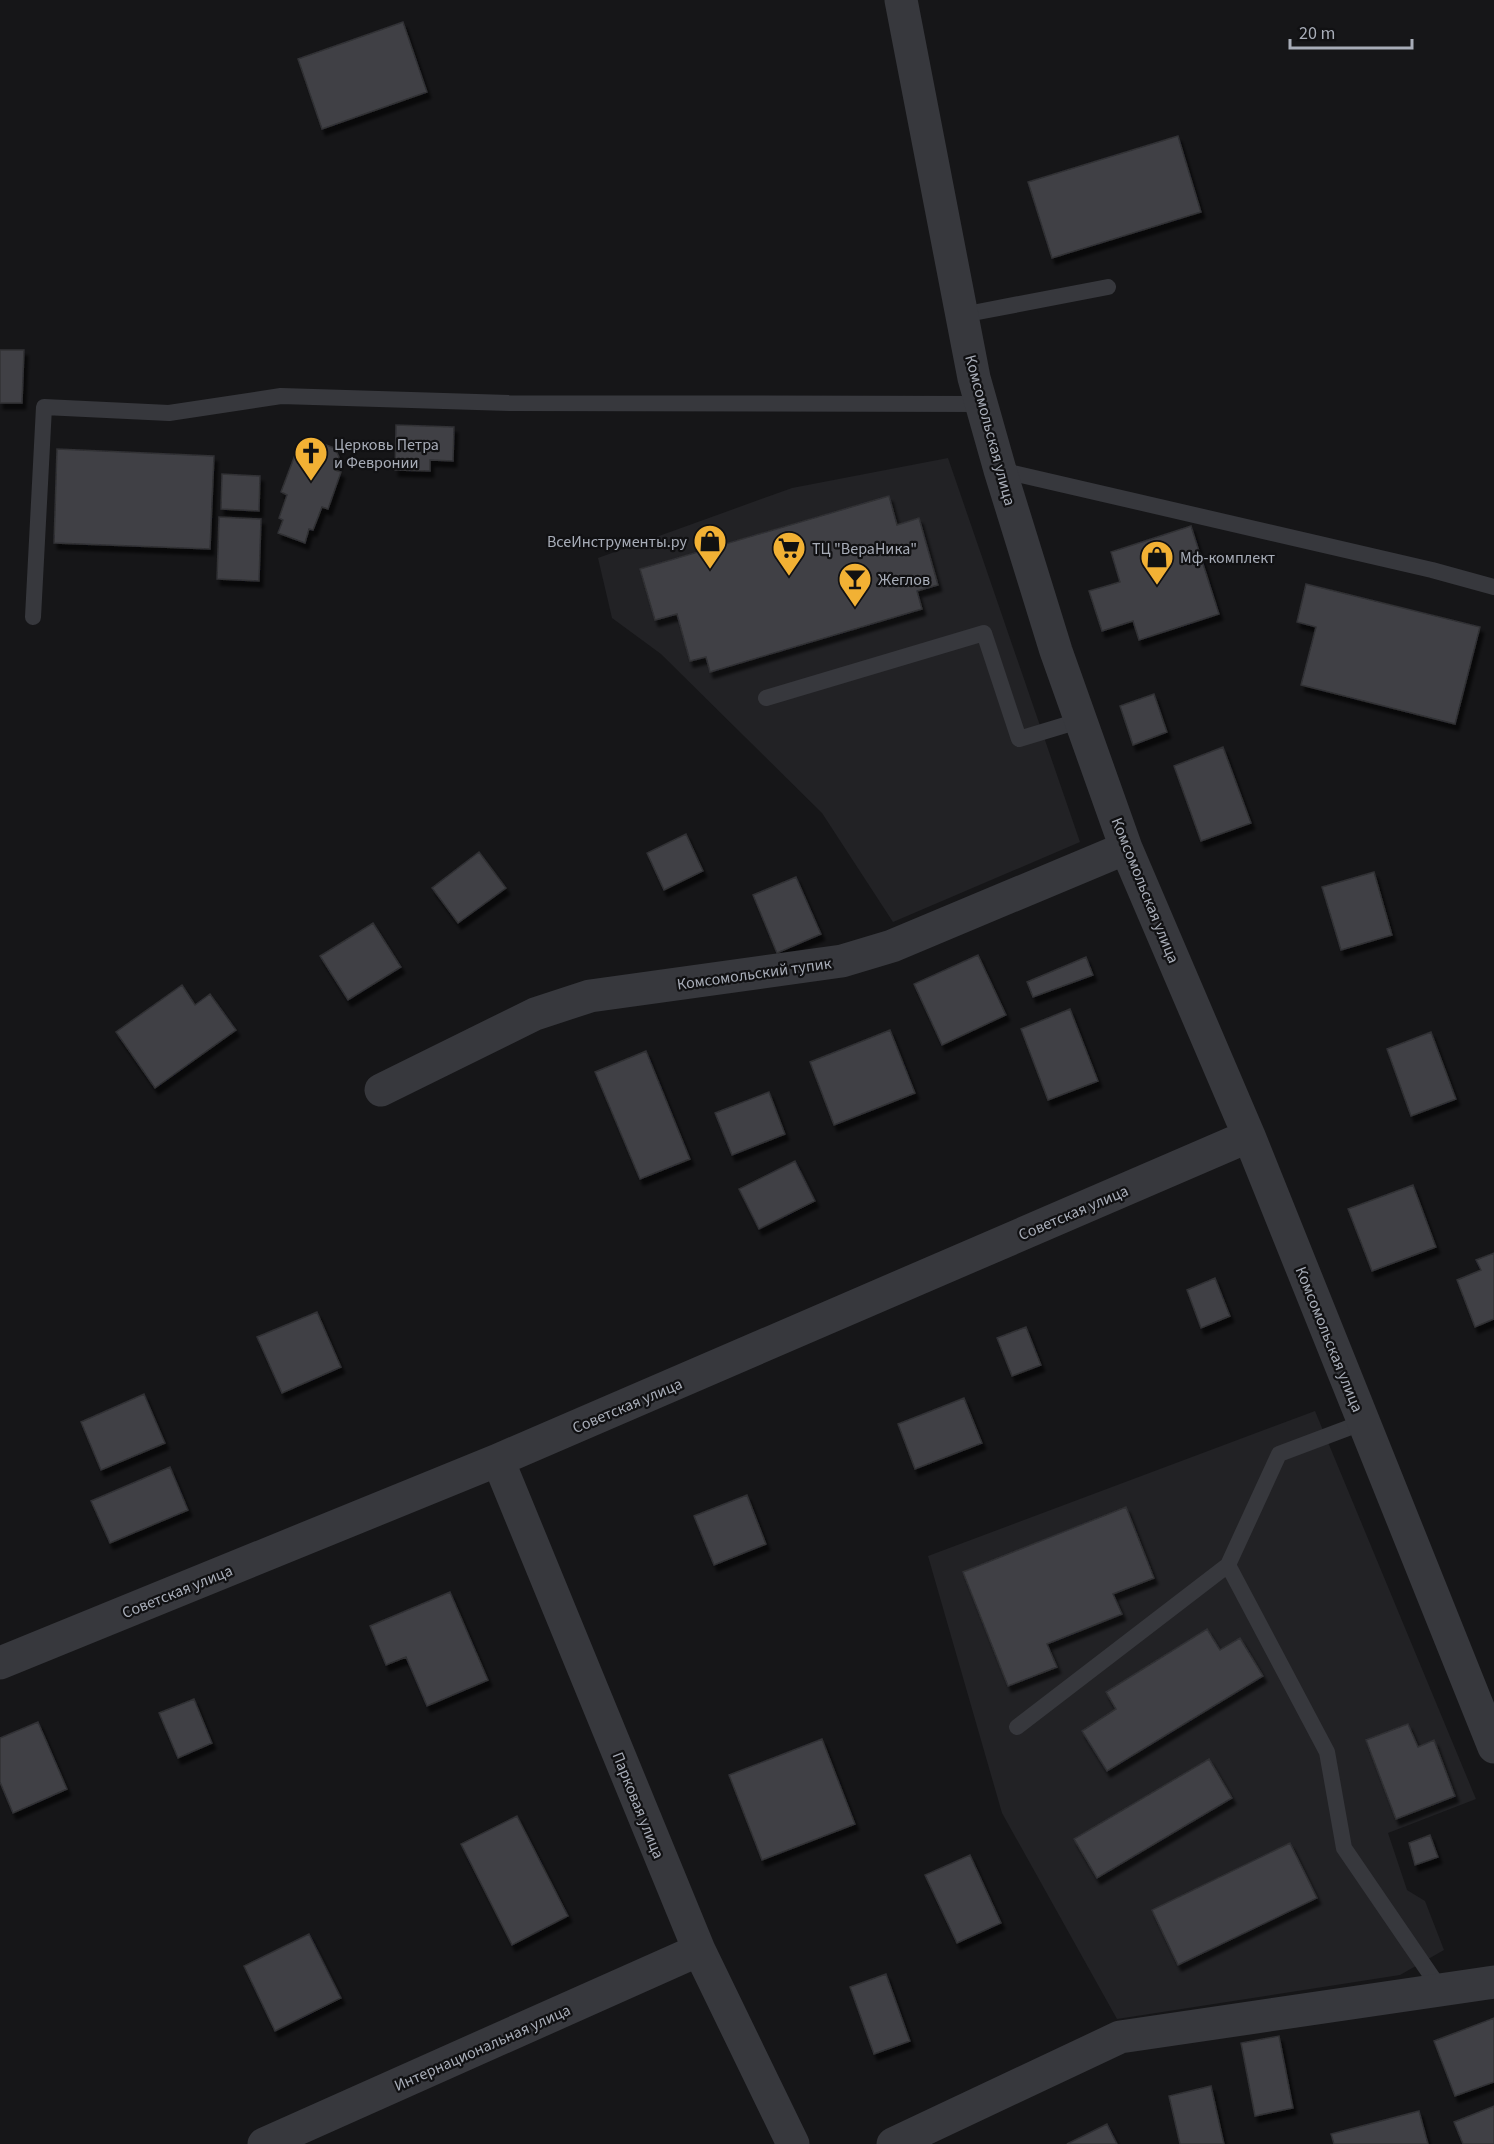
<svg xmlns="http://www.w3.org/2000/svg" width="1494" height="2144" viewBox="0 0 1494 2144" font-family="'Source Sans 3',sans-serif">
	<defs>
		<filter id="shadow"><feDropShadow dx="3.5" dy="6" stdDeviation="1.5" flood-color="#0009"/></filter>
	</defs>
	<rect width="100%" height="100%" fill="#161618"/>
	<path fill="#222225" d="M 948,458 L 1080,842 L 893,922 L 822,813 L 661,654 L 612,618 L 598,558 L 792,488 Z
		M 1315,1411 L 1476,1799 L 1388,1833 L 1407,1890 L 1425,1901 L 1444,1950 L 1400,1975 L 1117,2019 L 1002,1813 L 928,1556 Z"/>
	<path fill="#404145" stroke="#303034" stroke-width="1.5" filter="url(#shadow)" d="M 403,22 L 427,92 L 322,129 L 298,59 Z
		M 1178,136 L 1201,212 L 1052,258 L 1028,182 Z
		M 0,350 L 24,350 L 22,403 L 0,403 Z
		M 396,425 L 454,427 L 453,461 L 430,460 L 430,471 L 395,470 Z
		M 315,441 L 335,448 L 339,457 L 335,470 L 341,472 L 328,509 L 322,507 L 313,530 L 309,529 L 305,543 L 278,533 L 283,520 L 279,518 L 287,495 L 281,492 L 295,455 L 301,457 L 305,445 Z
		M 57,449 L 214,456 L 210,549 L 54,543 Z
		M 222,474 L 260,476 L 259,511 L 221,509 Z
		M 889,496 L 897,525 L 919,518 L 938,585 L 917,591 L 922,609 L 710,672 L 706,657 L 690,661 L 677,614 L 655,620 L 640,569 Z
		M 219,517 L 261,519 L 259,581 L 217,579 Z
		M 1191,526 L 1219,614 L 1139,640 L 1133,621 L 1102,631 L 1089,591 L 1120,582 L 1111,552 Z
		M 1306,584 L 1480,627 L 1455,724 L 1301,685 L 1316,627 L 1297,622 Z
		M 1154,694 L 1167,732 L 1133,745 L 1120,706 Z
		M 1223,747 L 1251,823 L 1201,841 L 1174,766 Z
		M 686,834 L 703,871 L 664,890 L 647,853 Z
		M 479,852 L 506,888 L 458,923 L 432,888 Z
		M 1374,872 L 1392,935 L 1341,950 L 1322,887 Z
		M 796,877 L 821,934 L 777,953 L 753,895 Z
		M 373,923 L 401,967 L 348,1000 L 320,956 Z
		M 978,955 L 1006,1015 L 942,1045 L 914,984 Z
		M 1086,957 L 1093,975 L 1033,997 L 1027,982 Z
		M 182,985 L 195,1005 L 210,994 L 236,1030 L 155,1088 L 116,1032 Z
		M 1070,1009 L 1098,1081 L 1048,1100 L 1021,1029 Z
		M 890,1030 L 915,1093 L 834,1125 L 810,1062 Z
		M 1431,1032 L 1456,1099 L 1411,1116 L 1387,1049 Z
		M 646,1051 L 690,1159 L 640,1179 L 595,1072 Z
		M 769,1092 L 785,1134 L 732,1155 L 715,1113 Z
		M 795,1161 L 815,1201 L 759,1229 L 739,1189 Z
		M 1413,1185 L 1436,1247 L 1372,1271 L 1348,1209 Z
		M 1494,1253 L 1494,1319 L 1475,1327 L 1457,1280 L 1481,1270 L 1476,1260 Z
		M 1215,1278 L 1230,1316 L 1201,1328 L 1187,1290 Z
		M 317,1312 L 341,1367 L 282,1393 L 257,1337 Z
		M 1026,1327 L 1041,1365 L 1012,1376 L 997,1338 Z
		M 144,1394 L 165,1443 L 101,1470 L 81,1422 Z
		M 964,1398 L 982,1443 L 915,1469 L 898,1424 Z
		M 170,1467 L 188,1510 L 110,1543 L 91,1501 Z
		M 747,1495 L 766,1544 L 714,1565 L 694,1516 Z
		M 1126,1507 L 1154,1578 L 1113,1594 L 1122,1614 L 1047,1644 L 1057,1667 L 1008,1686 L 963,1572 Z
		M 450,1592 L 488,1680 L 427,1706 L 406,1657 L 386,1665 L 370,1626 Z
		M 1207,1629 L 1220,1650 L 1240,1638 L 1263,1676 L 1107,1771 L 1082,1731 L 1116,1709 L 1106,1692 Z
		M 194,1699 L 212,1743 L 178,1758 L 159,1713 Z
		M 38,1722 L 67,1789 L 13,1813 L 0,1782 L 0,1738 Z
		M 1408,1724 L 1418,1747 L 1434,1740 L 1455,1796 L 1396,1819 L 1366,1740 Z
		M 822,1739 L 855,1824 L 762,1860 L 729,1775 Z
		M 1209,1759 L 1232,1798 L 1097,1878 L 1074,1839 Z
		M 517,1816 L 568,1916 L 512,1945 L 461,1844 Z
		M 1430,1835 L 1438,1857 L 1415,1865 L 1409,1843 Z
		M 1290,1843 L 1317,1898 L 1178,1965 L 1152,1910 Z
		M 970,1855 L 1001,1923 L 957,1943 L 925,1875 Z
		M 309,1934 L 341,1998 L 275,2031 L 244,1966 Z
		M 886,1974 L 910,2041 L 874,2054 L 850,1987 Z
		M 1494,2018 L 1494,2082 L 1455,2096 L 1434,2041 Z
		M 1279,2036 L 1293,2108 L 1255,2116 L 1241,2043 Z
		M 1211,2086 L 1224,2144 L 1180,2144 L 1169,2096 Z
		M 1494,2106 L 1494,2144 L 1463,2144 L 1454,2122 Z
		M 1419,2111 L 1428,2144 L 1334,2144 L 1331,2134 Z
		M 1107,2124 L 1117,2144 L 1067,2144 Z"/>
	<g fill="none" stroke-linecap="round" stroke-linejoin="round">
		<path stroke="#37383d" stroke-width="16" d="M 962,315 L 1108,287
			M 1000,470 L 1432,570 L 1494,587
			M 33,617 L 44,407 L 169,413 L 281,396 L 509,403 L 981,404
			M 766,698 L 984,633 L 1019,739 L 1082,720
			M 1228,1565 L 1327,1752 L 1344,1848 L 1441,1990
			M 1017,1727 L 1228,1565 L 1279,1454 L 1364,1422"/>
		<path stroke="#37383d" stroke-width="33" d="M 901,0 L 974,378 L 1000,470 L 1056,651 L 1126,848 L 1249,1136 L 1494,1747
			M 381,1090 L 535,1014 L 590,996 L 842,961 L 892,946 L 1126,848
			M 498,1460 L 699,1950 L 793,2144
			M 0,1663 L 498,1460 L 1249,1136
			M 264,2144 L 699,1950
			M 893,2144 L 1120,2037 L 1494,1982"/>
	</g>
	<defs>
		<g id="church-pin" transform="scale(1.725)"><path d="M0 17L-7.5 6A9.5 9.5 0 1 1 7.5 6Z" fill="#f2b134" stroke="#111113"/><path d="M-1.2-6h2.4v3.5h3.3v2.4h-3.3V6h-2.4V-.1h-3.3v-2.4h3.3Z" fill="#111"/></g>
		<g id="shop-pin" transform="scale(1.725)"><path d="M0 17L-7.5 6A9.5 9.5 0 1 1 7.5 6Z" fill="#f2b134" stroke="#111113"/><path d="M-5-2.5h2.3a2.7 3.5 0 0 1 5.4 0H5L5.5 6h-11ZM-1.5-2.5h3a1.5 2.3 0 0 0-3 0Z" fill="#111"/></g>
		<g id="supermarket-pin" transform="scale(1.725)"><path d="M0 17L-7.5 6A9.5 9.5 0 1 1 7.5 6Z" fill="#f2b134" stroke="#111113"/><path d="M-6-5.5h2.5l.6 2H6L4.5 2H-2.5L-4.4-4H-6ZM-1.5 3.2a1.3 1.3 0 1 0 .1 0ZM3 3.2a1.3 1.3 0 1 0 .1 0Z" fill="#111"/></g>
		<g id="bar-pin" transform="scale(1.725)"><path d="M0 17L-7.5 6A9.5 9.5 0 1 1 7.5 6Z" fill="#f2b134" stroke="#111113"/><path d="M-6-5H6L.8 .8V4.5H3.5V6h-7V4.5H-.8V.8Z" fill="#111"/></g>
	</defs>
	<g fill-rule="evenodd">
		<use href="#church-pin" x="311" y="453"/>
		<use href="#shop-pin" x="710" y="541"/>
		<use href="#supermarket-pin" x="789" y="548"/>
		<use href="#shop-pin" x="1157" y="557"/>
		<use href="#bar-pin" x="855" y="579"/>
	</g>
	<g text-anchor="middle" stroke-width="4.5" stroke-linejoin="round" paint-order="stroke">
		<g font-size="16" fill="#a8adb8" stroke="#111113">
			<text transform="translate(991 430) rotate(75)" y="6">Комсомольская улица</text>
			<text transform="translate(1146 890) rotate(68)" y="6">Комсомольская улица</text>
			<text transform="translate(754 973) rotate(-8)" y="6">Комсомольский тупик</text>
			<text transform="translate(1073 1212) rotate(-23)" y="6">Советская улица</text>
			<text transform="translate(1330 1339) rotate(68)" y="6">Комсомольская улица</text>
			<text transform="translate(627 1405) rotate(-23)" y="6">Советская улица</text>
			<text transform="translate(177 1591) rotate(-22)" y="6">Советская улица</text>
			<text transform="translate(639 1805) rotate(68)" y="6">Парковая улица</text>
			<text transform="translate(482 2047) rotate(-24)" y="6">Интернациональная улица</text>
		</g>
		<g font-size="16" fill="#a8adb8" stroke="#111113" text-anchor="start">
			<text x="334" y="450">Церковь Петра<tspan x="334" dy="18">и Февронии</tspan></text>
			<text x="687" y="547" text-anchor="end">ВсеИнструменты.ру</text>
			<text x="812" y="554">ТЦ "ВераНика"</text>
			<text x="1180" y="563">Мф-комплект</text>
			<text x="878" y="585">Жеглов</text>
		</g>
	</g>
	<path d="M1290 39v9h122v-9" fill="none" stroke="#a8adb8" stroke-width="3"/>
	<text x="1299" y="39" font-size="18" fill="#a8adb8" stroke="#111113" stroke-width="4.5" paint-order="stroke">20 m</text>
</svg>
